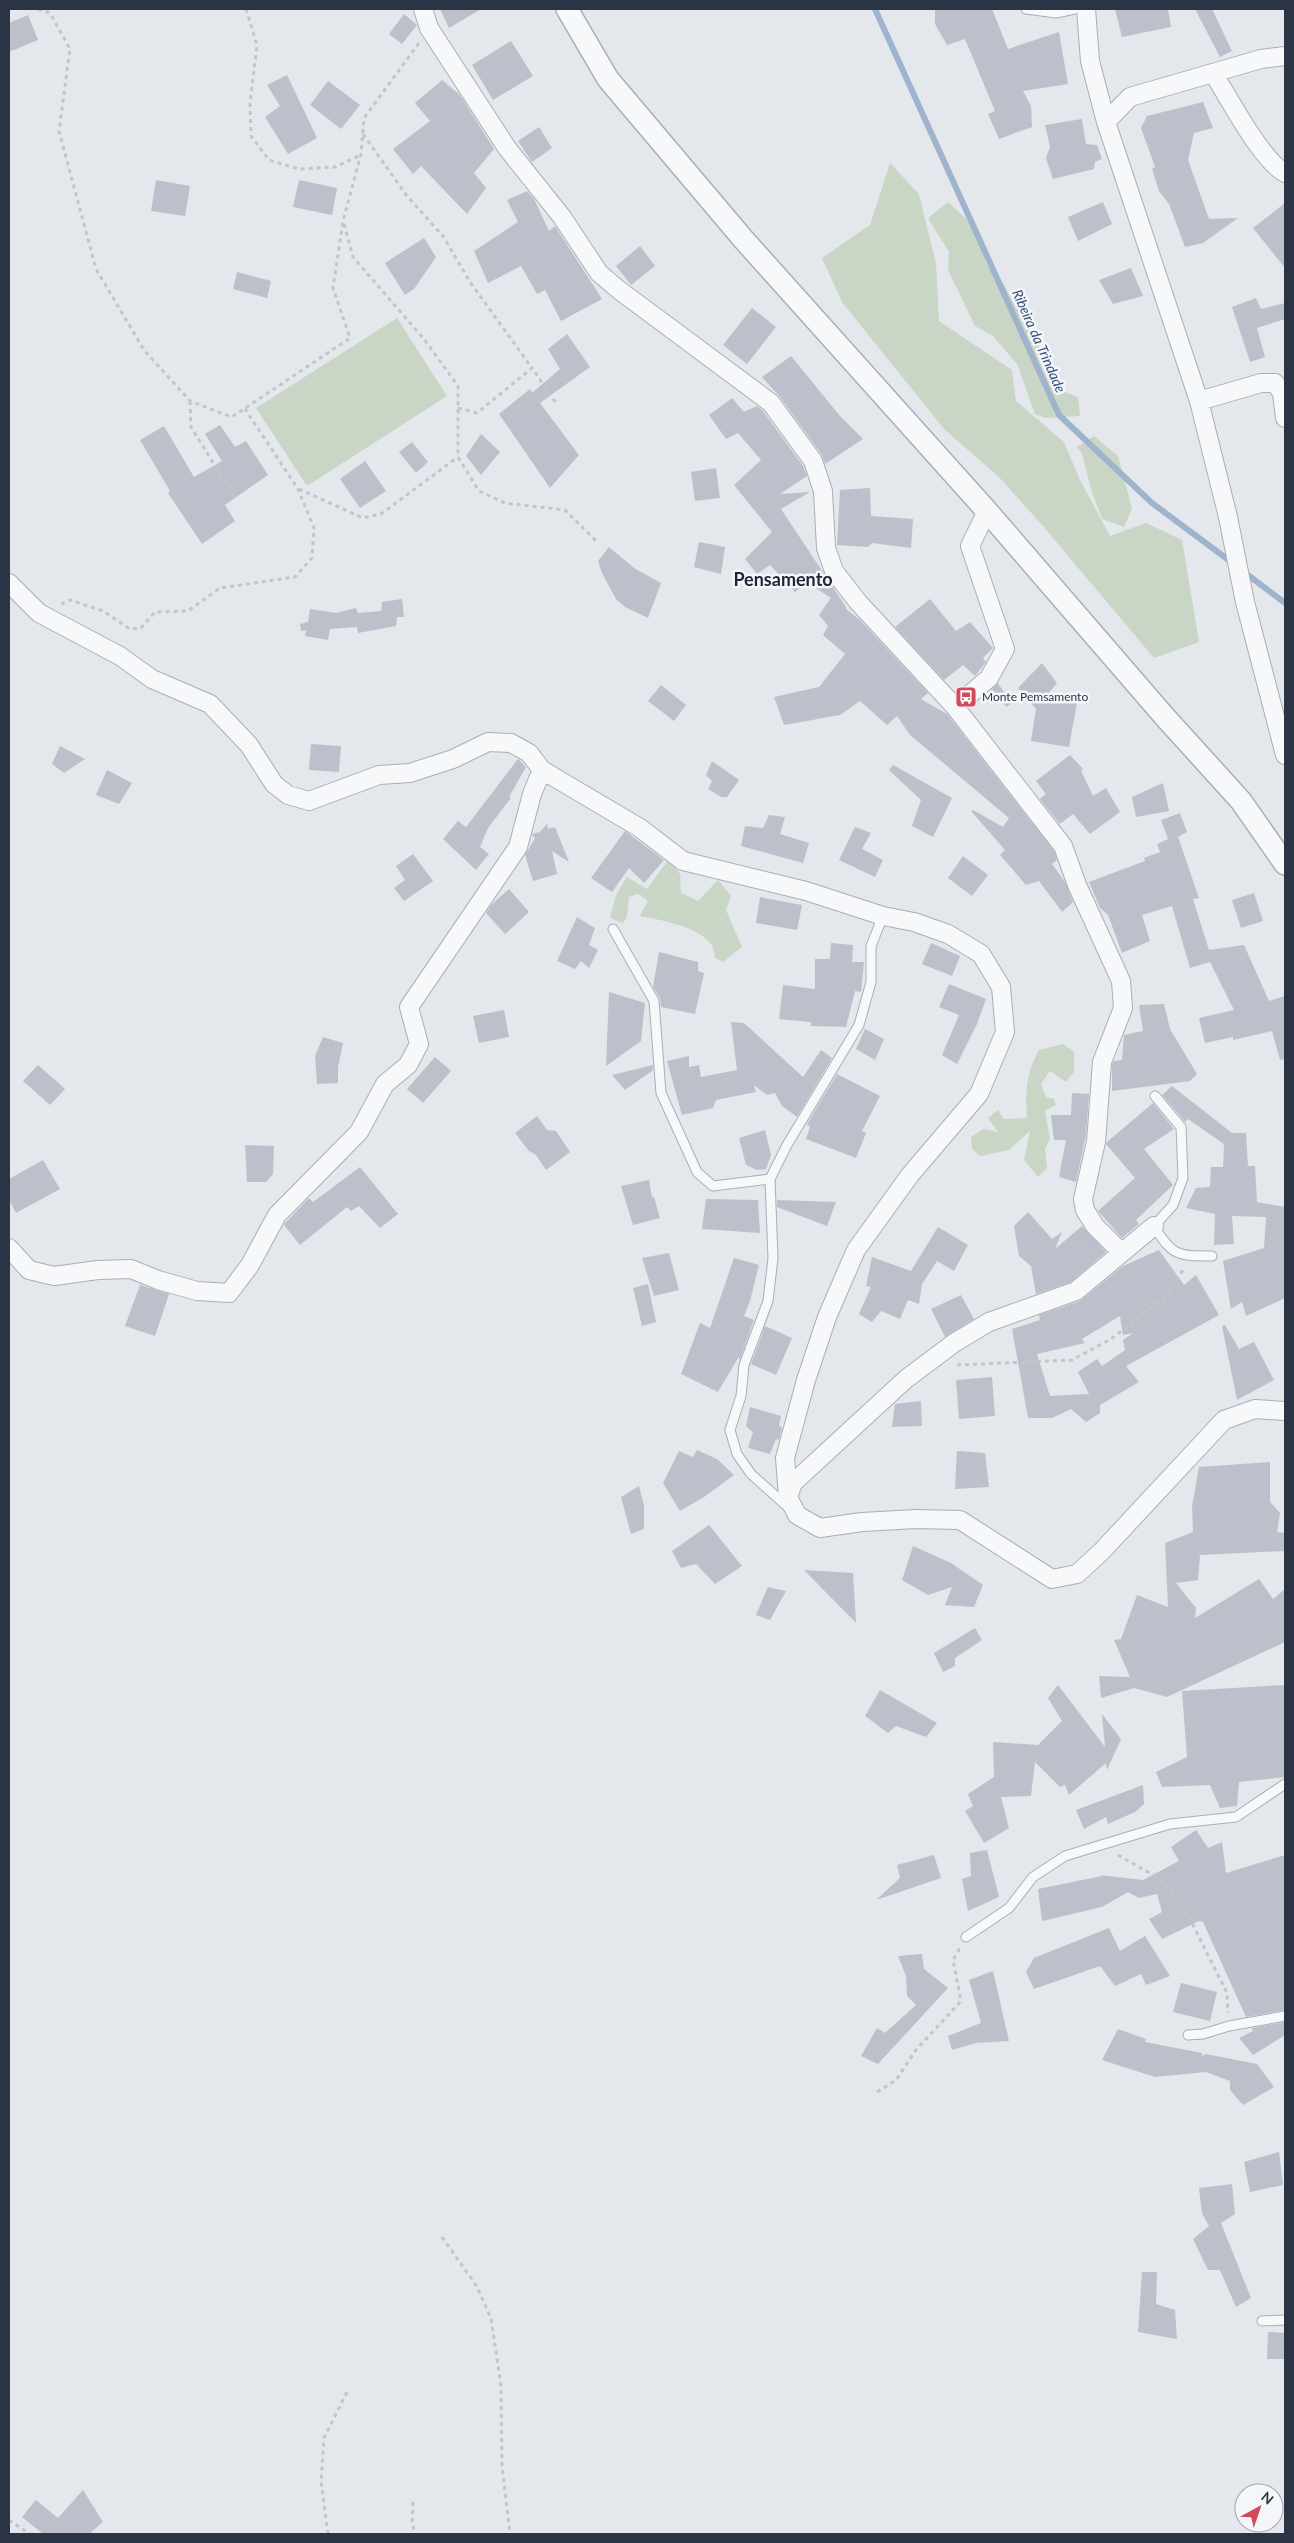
<svg xmlns="http://www.w3.org/2000/svg" width="1294" height="2543" viewBox="0 0 1294 2543" font-family="Lato,sans-serif">
	<rect width="100%" height="100%" fill="#e4e7ec"/>
	<path fill="#c9d6c5" d="M 890,163 L 919,194 L 936,264 L 939,321 L 1012,370 L 1016,401 L 1064,442 L 1080,480 L 1110,536 L 1146,523 L 1182,540 L 1199,642 L 1154,658 L 1043,526 L 999,477 L 944,429 L 842,302 L 822,258 L 870,225 Z
		M 948,202 L 974,226 L 986,263 L 1003,283 L 1049,364 L 1057,389 L 1078,397 L 1080,416 L 1045,418 L 1035,414 L 1017,364 L 993,336 L 975,326 L 948,270 L 949,252 L 928,218 Z
		M 397,318 L 447,396 L 307,486 L 256,408 Z
		M 1094,436 L 1118,456 L 1132,509 L 1124,527 L 1102,519 L 1092,492 L 1082,454 L 1077,447 Z
		M 669,859 L 680,874 L 681,893 L 698,901 L 718,880 L 731,896 L 726,910 L 742,947 L 723,962 L 715,958 C 714,953 713,946 710,943 C 697,926 660,920 640,916 L 648,901 L 638,894 L 629,897 L 627,917 L 623,923 L 610,918 L 616,895 L 627,877 L 647,889 Z
		M 1063,1044 L 1074,1052 L 1074,1072 L 1066,1082 L 1050,1071 L 1041,1084 L 1046,1097 L 1054,1099 L 1056,1105 L 1045,1111 L 1050,1139 L 1045,1149 L 1047,1168 L 1038,1177 L 1024,1160 L 1030,1131 L 1009,1150 L 980,1156 L 972,1149 L 971,1137 L 983,1129 L 998,1132 L 988,1118 L 998,1110 L 1004,1119 L 1027,1118 C 1025,1092 1026,1073 1039,1050 Z"/>
	<g fill="none" stroke-linecap="round" stroke-linejoin="round">
		<path stroke="#9fb4cc" stroke-width="6" d="M 875,9 L 1059,415 L 1152,503 L 1234,564
			M 1244,572 L 1285,603"/>
	</g>
	<path fill="#bbc0ca" fill-rule="evenodd" d="M 440,9 L 481,9 L 449,28 Z
		M 935,9 L 992,9 L 1008,49 L 1059,32 L 1068,84 L 1023,91 L 1031,106 L 1032,127 L 999,139 L 988,114 L 995,111 L 965,39 L 947,45 L 935,24 Z
		M 1115,9 L 1168,9 L 1171,27 L 1122,37 Z
		M 1195,9 L 1212,9 L 1232,51 L 1220,57 Z
		M 404,14 L 417,25 L 402,44 L 389,34 Z
		M 28,15 L 38,40 L 9,52 L 9,23 Z
		M 511,41 L 533,76 L 493,100 L 472,65 Z
		M 287,75 L 317,138 L 288,154 L 265,117 L 280,106 L 267,85 Z
		M 442,80 L 460,95 L 494,149 L 474,173 L 486,188 L 467,214 L 421,166 L 413,174 L 393,149 L 430,121 L 415,103 Z
		M 328,81 L 360,105 L 341,129 L 310,105 Z
		M 1203,102 L 1213,128 L 1194,133 L 1188,160 L 1209,219 L 1238,218 L 1203,243 L 1185,247 L 1169,204 L 1159,191 L 1152,169 L 1155,167 L 1141,128 L 1147,116 Z
		M 1082,119 L 1086,144 L 1097,145 L 1102,159 L 1095,162 L 1094,169 L 1053,179 L 1046,158 L 1050,147 L 1045,125 Z
		M 539,127 L 552,148 L 532,162 L 518,141 Z
		M 156,180 L 190,186 L 185,216 L 151,211 Z
		M 299,180 L 337,188 L 332,215 L 293,207 Z
		M 527,191 L 534,199 L 549,231 L 555,226 L 602,299 L 561,321 L 545,290 L 537,294 L 521,266 L 488,283 L 474,251 L 518,222 L 507,200 Z
		M 1103,202 L 1112,224 L 1078,241 L 1068,217 Z
		M 1285,203 L 1285,268 L 1253,228 Z
		M 424,238 L 436,257 L 414,289 L 405,295 L 385,263 Z
		M 640,246 L 655,266 L 631,285 L 616,266 Z
		M 1131,268 L 1143,296 L 1113,304 L 1099,280 Z
		M 237,272 L 271,281 L 267,298 L 233,289 Z
		M 1256,298 L 1261,309 L 1285,303 L 1285,319 L 1257,328 L 1265,357 L 1250,362 L 1232,307 Z
		M 752,308 L 776,327 L 747,364 L 723,345 Z
		M 567,334 L 590,367 L 540,403 L 579,455 L 550,488 L 499,414 L 530,389 L 532,393 L 560,369 L 548,349 Z
		M 791,356 L 840,416 L 863,439 L 825,464 L 822,455 L 780,397 L 762,377 Z
		M 732,398 L 744,412 L 757,406 L 763,411 L 803,466 L 807,476 L 780,494 L 810,492 L 781,509 L 846,607 L 846,609 L 860,620 L 928,693 L 921,699 L 947,714 L 1054,851 L 1057,860 L 1052,864 L 1065,882 L 1073,902 L 1062,912 L 1039,881 L 1026,885 L 1000,855 L 1005,850 L 971,811 L 973,810 L 1003,827 L 1009,818 L 910,735 L 897,716 L 887,725 L 860,701 L 840,715 L 784,725 L 774,697 L 819,687 L 845,654 L 823,635 L 828,626 L 819,615 L 831,598 L 807,582 L 795,592 L 770,565 L 757,574 L 745,559 L 772,532 L 734,485 L 761,460 L 738,433 L 726,439 L 709,415 Z
		M 220,425 L 235,447 L 246,441 L 268,475 L 225,505 L 235,521 L 202,544 L 168,493 L 170,491 L 140,440 L 164,426 L 194,477 L 222,461 L 205,434 Z
		M 481,434 L 500,452 L 481,475 L 466,456 Z
		M 412,442 L 428,462 L 416,473 L 399,452 Z
		M 365,461 L 386,491 L 360,508 L 340,479 Z
		M 716,468 L 720,498 L 695,501 L 691,472 Z
		M 870,488 L 871,516 L 913,519 L 911,548 L 872,543 L 868,547 L 837,545 L 840,490 Z
		M 699,542 L 725,547 L 721,574 L 694,567 Z
		M 609,547 L 634,568 L 661,583 L 648,618 L 625,607 L 616,599 L 602,573 L 598,561 Z
		M 402,599 L 404,617 L 397,617 L 396,626 L 358,633 L 357,627 L 330,629 L 328,640 L 305,636 L 306,630 L 301,631 L 300,624 L 308,622 L 310,609 L 336,613 L 356,608 L 358,613 L 381,611 L 382,602 Z
		M 930,599 L 956,631 L 970,622 L 993,648 L 983,658 L 986,662 L 975,676 L 963,665 L 944,680 L 895,627 Z
		M 1042,663 L 1057,683 L 1047,695 L 1077,702 L 1069,747 L 1031,741 L 1036,709 L 1018,688 Z
		M 998,683 L 1011,703 L 1007,707 L 990,691 Z
		M 661,685 L 686,705 L 674,721 L 648,701 Z
		M 311,744 L 341,746 L 339,772 L 309,770 Z
		M 60,746 L 85,759 L 64,773 L 52,764 Z
		M 1070,755 L 1083,769 L 1081,771 L 1093,796 L 1106,788 L 1120,812 L 1090,834 L 1073,814 L 1060,824 L 1040,799 L 1046,794 L 1036,781 Z
		M 518,759 L 526,767 L 509,797 L 511,798 L 488,828 L 480,847 L 489,854 L 476,870 L 443,839 L 458,821 L 466,827 Z
		M 712,761 L 739,780 L 727,797 L 721,797 L 708,789 L 712,781 L 706,775 Z
		M 893,765 L 952,798 L 933,837 L 912,826 L 921,800 L 889,770 Z
		M 107,770 L 132,783 L 119,804 L 96,795 Z
		M 1163,783 L 1169,811 L 1136,817 L 1132,797 Z
		M 1180,813 L 1187,832 L 1178,837 L 1199,898 L 1193,899 L 1209,950 L 1244,945 L 1269,1001 L 1285,996 L 1285,1059 L 1280,1060 L 1272,1031 L 1233,1040 L 1233,1037 L 1205,1043 L 1199,1018 L 1234,1010 L 1210,962 L 1190,968 L 1172,906 L 1142,915 L 1150,941 L 1122,953 L 1108,915 L 1100,908 L 1089,882 L 1145,861 L 1144,858 L 1160,852 L 1157,844 L 1168,839 L 1161,820 Z
		M 769,815 L 785,817 L 780,834 L 809,843 L 803,863 L 741,846 L 745,826 L 763,828 Z
		M 547,824 L 548,829 L 555,827 L 569,862 L 552,851 L 557,874 L 533,881 L 525,855 L 535,838 L 532,834 L 540,832 Z
		M 855,827 L 871,833 L 862,849 L 883,860 L 875,877 L 839,860 Z
		M 625,831 L 664,860 L 644,883 L 629,868 L 612,892 L 591,878 Z
		M 413,854 L 433,881 L 404,901 L 394,888 L 405,880 L 396,866 Z
		M 963,856 L 988,875 L 972,896 L 948,878 Z
		M 509,889 L 529,912 L 505,934 L 486,913 L 492,904 Z
		M 1254,893 L 1263,921 L 1241,928 L 1232,900 Z
		M 760,897 L 802,905 L 797,930 L 756,923 Z
		M 577,917 L 595,928 L 589,945 L 598,950 L 589,968 L 581,961 L 575,969 L 557,961 Z
		M 831,943 L 853,945 L 852,962 L 864,962 L 861,992 L 855,991 L 846,1027 L 811,1026 L 811,1022 L 779,1019 L 783,985 L 815,989 L 815,959 L 830,959 Z
		M 931,943 L 960,956 L 952,976 L 922,964 Z
		M 659,952 L 698,962 L 698,971 L 704,973 L 695,1014 L 661,1007 L 660,998 L 653,987 Z
		M 949,984 L 986,999 L 977,1024 L 957,1064 L 942,1055 L 959,1015 L 939,1007 Z
		M 609,992 L 645,1003 L 641,1041 L 606,1066 Z
		M 1164,1004 L 1170,1029 L 1197,1074 L 1190,1081 L 1112,1091 L 1112,1064 L 1114,1061 L 1122,1060 L 1124,1035 L 1143,1031 L 1139,1005 Z
		M 504,1010 L 509,1037 L 479,1043 L 473,1016 Z
		M 731,1022 L 744,1023 L 803,1077 L 821,1050 L 832,1058 L 797,1117 L 782,1106 L 775,1093 L 767,1095 L 754,1085 L 756,1092 L 716,1100 L 713,1108 L 682,1115 L 667,1061 L 689,1056 L 689,1067 L 699,1065 L 701,1077 L 737,1070 Z
		M 865,1029 L 884,1039 L 875,1060 L 856,1049 Z
		M 323,1037 L 343,1043 L 338,1067 L 338,1083 L 317,1084 L 315,1056 Z
		M 435,1057 L 451,1071 L 423,1103 L 407,1089 Z
		M 38,1065 L 65,1089 L 50,1105 L 23,1081 Z
		M 653,1065 L 653,1070 L 625,1090 L 612,1075 Z
		M 837,1074 L 880,1096 L 862,1131 L 866,1133 L 856,1158 L 806,1139 L 810,1127 L 807,1124 Z
		M 1172,1086 L 1232,1133 L 1246,1133 L 1248,1166 L 1255,1166 L 1257,1202 L 1285,1207 L 1285,1298 L 1246,1316 L 1242,1302 L 1231,1309 L 1223,1261 L 1264,1248 L 1266,1217 L 1232,1216 L 1234,1244 L 1214,1245 L 1215,1214 L 1186,1208 L 1196,1188 L 1210,1187 L 1211,1167 L 1223,1167 L 1224,1144 L 1188,1119 L 1185,1122 L 1162,1095 Z
		M 1072,1093 L 1089,1094 L 1086,1135 L 1076,1182 L 1059,1177 L 1066,1140 L 1054,1140 L 1051,1115 L 1071,1115 Z
		M 1153,1103 L 1174,1129 L 1144,1149 L 1173,1185 L 1136,1220 L 1139,1224 L 1122,1238 L 1098,1211 L 1135,1178 L 1106,1144 L 1107,1142 Z
		M 537,1116 L 547,1130 L 556,1131 L 570,1152 L 546,1170 L 536,1155 L 529,1151 L 515,1133 Z
		M 765,1130 L 771,1155 L 766,1169 L 757,1170 L 746,1165 L 739,1138 Z
		M 245,1145 L 274,1146 L 273,1174 L 266,1182 L 247,1182 Z
		M 43,1160 L 60,1189 L 16,1213 L 9,1200 L 9,1179 Z
		M 360,1167 L 398,1214 L 380,1228 L 359,1206 L 351,1211 L 347,1207 L 300,1245 L 284,1225 L 285,1223 L 309,1198 L 313,1202 Z
		M 649,1180 L 652,1197 L 654,1197 L 660,1218 L 633,1225 L 621,1186 Z
		M 706,1199 L 758,1200 L 760,1233 L 702,1229 Z
		M 777,1200 L 836,1202 L 827,1226 L 777,1207 Z
		M 1028,1212 L 1052,1239 L 1062,1232 L 1055,1249 L 1082,1226 L 1106,1252 L 1071,1282 L 1036,1294 L 1031,1266 L 1019,1256 L 1014,1226 Z
		M 938,1227 L 968,1245 L 954,1271 L 937,1261 L 922,1284 L 919,1304 L 908,1300 L 900,1319 L 881,1311 L 872,1322 L 859,1314 L 871,1287 L 866,1286 L 872,1257 L 911,1271 Z
		M 1159,1250 L 1184,1285 L 1196,1275 L 1219,1315 L 1126,1366 L 1139,1382 L 1100,1405 L 1100,1413 L 1086,1422 L 1071,1409 L 1052,1418 L 1028,1418 L 1012,1329 L 1040,1320 L 1039,1315 L 1080,1301 L 1123,1266 ZM 1120,1316 L 1123,1335 L 1133,1333 L 1123,1340 L 1125,1350 L 1102,1366 L 1097,1359 L 1078,1372 L 1089,1394 L 1050,1396 L 1037,1354 L 1085,1343 L 1082,1339 Z
		M 669,1253 L 679,1290 L 654,1296 L 642,1258 Z
		M 734,1258 L 759,1265 L 750,1301 L 744,1316 L 754,1320 L 740,1359 L 738,1358 L 718,1392 L 681,1374 L 700,1323 L 710,1328 Z
		M 648,1284 L 656,1322 L 642,1326 L 633,1288 Z
		M 140,1285 L 169,1294 L 155,1336 L 125,1326 Z
		M 961,1295 L 974,1319 L 945,1337 L 931,1309 Z
		M 1225,1325 L 1239,1349 L 1254,1342 L 1274,1380 L 1237,1400 L 1222,1326 Z
		M 765,1326 L 792,1338 L 776,1375 L 751,1364 Z
		M 992,1377 L 995,1416 L 959,1419 L 956,1380 Z
		M 921,1401 L 922,1426 L 892,1427 L 895,1404 Z
		M 750,1407 L 781,1416 L 779,1425 L 782,1428 L 779,1440 L 776,1439 L 770,1454 L 748,1448 L 753,1432 L 746,1426 Z
		M 697,1450 L 717,1459 L 734,1475 L 704,1497 L 680,1511 L 663,1483 L 679,1451 L 693,1457 Z
		M 957,1451 L 985,1453 L 989,1487 L 955,1489 Z
		M 1270,1462 L 1270,1502 L 1280,1513 L 1277,1532 L 1285,1533 L 1285,1551 L 1200,1555 L 1198,1580 L 1176,1583 L 1196,1608 L 1195,1618 L 1259,1579 L 1273,1599 L 1285,1589 L 1285,1642 L 1167,1697 L 1134,1688 L 1101,1698 L 1099,1676 L 1130,1677 L 1114,1640 L 1121,1639 L 1137,1595 L 1168,1607 L 1165,1543 L 1193,1532 L 1192,1506 L 1199,1467 Z
		M 639,1486 L 644,1506 L 644,1529 L 631,1534 L 621,1497 Z
		M 709,1525 L 742,1566 L 715,1584 L 696,1564 L 681,1568 L 672,1551 Z
		M 913,1546 L 951,1563 L 983,1585 L 974,1607 L 945,1605 L 952,1587 L 928,1595 L 902,1580 Z
		M 804,1570 L 853,1573 L 856,1623 Z
		M 768,1587 L 786,1591 L 770,1620 L 756,1615 Z
		M 975,1628 L 982,1640 L 955,1658 L 955,1666 L 943,1672 L 934,1653 Z
		M 1058,1685 L 1105,1747 L 1102,1714 L 1121,1739 L 1107,1770 L 1106,1763 L 1069,1795 L 1065,1785 L 1060,1787 L 1035,1762 L 1031,1796 L 1001,1797 L 1009,1828 L 984,1843 L 965,1811 L 973,1806 L 968,1794 L 994,1777 L 993,1742 L 1038,1745 L 1062,1721 L 1048,1698 Z
		M 1285,1685 L 1285,1777 L 1239,1782 L 1237,1806 L 1220,1808 L 1210,1785 L 1162,1787 L 1156,1772 L 1187,1757 L 1182,1691 Z
		M 880,1690 L 937,1723 L 926,1737 L 896,1726 L 888,1733 L 865,1716 Z
		M 1143,1785 L 1144,1804 L 1135,1812 L 1108,1824 L 1106,1817 L 1084,1829 L 1076,1810 Z
		M 1196,1830 L 1208,1848 L 1222,1842 L 1226,1873 L 1285,1855 L 1285,2010 L 1246,2017 L 1203,1922 L 1199,1921 L 1162,1939 L 1149,1919 L 1162,1912 L 1157,1894 L 1139,1898 L 1128,1892 L 1102,1907 L 1042,1921 L 1038,1889 L 1102,1876 L 1100,1875 L 1143,1880 L 1179,1861 L 1171,1847 Z
		M 987,1850 L 999,1897 L 968,1911 L 962,1879 L 971,1876 L 970,1853 Z
		M 934,1855 L 941,1878 L 876,1900 L 900,1878 L 897,1865 Z
		M 1109,1928 L 1120,1951 L 1145,1936 L 1170,1976 L 1146,1985 L 1141,1974 L 1115,1986 L 1100,1966 L 1034,1989 L 1026,1972 L 1034,1958 Z
		M 922,1954 L 924,1969 L 948,1988 L 878,2064 L 861,2056 L 877,2028 L 885,2033 L 916,2005 L 907,1996 L 906,1976 L 898,1956 Z
		M 993,1971 L 1009,2041 L 976,2043 L 952,2050 L 948,2036 L 981,2023 L 969,1980 Z
		M 1181,1983 L 1217,1992 L 1210,2021 L 1173,2012 Z
		M 1285,2022 L 1285,2035 L 1253,2055 L 1239,2038 L 1253,2031 L 1252,2028 Z
		M 1118,2029 L 1146,2039 L 1145,2042 L 1202,2053 L 1202,2056 L 1206,2054 L 1257,2064 L 1274,2087 L 1243,2105 L 1230,2090 L 1230,2081 L 1206,2072 L 1155,2077 L 1102,2060 Z
		M 1279,2152 L 1283,2185 L 1250,2192 L 1244,2162 Z
		M 1232,2184 L 1235,2214 L 1221,2223 L 1251,2298 L 1236,2307 L 1220,2270 L 1208,2270 L 1193,2239 L 1209,2226 L 1202,2213 L 1199,2188 Z
		M 1142,2272 L 1157,2272 L 1156,2304 L 1175,2310 L 1177,2339 L 1138,2332 Z
		M 1268,2332 L 1285,2333 L 1285,2359 L 1267,2359 Z
		M 83,2490 L 103,2522 L 89,2534 L 43,2534 L 22,2517 L 36,2500 L 58,2518 Z"/>
	<g fill="none" stroke-linecap="round" stroke-linejoin="round">
		<g stroke="#a9aeb7" stroke-width="11">
			<path id="service" d="M 1026,9 L 1056,13 L 1075,9
				M 613,929 L 654,1001 L 661,1093 L 697,1172 L 713,1186 L 770,1179
				M 1155,1096 L 1181,1127 L 1183,1178 L 1173,1205 L 1154,1226 C 1172,1256 1178,1256 1212,1256
				M 789,1508 L 751,1474 L 737,1454 L 730,1430 L 741,1396 L 744,1365 L 768,1301 L 773,1258 L 770,1179 L 787,1145 L 859,1025 L 871,982 L 871,946 L 883,916
				M 966,1937 L 1009,1908 L 1033,1877 L 1065,1856 L 1170,1824 L 1236,1817 L 1285,1784
				M 1188,2035 L 1203,2034 L 1229,2026 L 1285,2016
				M 1262,2321 L 1285,2320"/>
		</g>
		<g stroke="#a9aeb7" stroke-width="20">
			<path id="minor" d="M 423,9 L 429,28 L 507,148 L 562,217 L 599,273 L 619,290 L 771,403 L 813,461 L 823,491 L 826,548 L 834,571 L 858,602 L 955,707 L 1063,846 L 1077,885 L 1121,981 L 1123,1008 L 1102,1062 L 1096,1142 L 1083,1199 L 1085,1210 L 1095,1226 L 1122,1253
				M 1086,9 L 1090,61 L 1106,122 L 1199,401 L 1228,517 L 1245,602 L 1285,755
				M 1213,73 C 1229,98 1261,160 1285,173
				M 1106,122 L 1130,97 L 1261,59 L 1285,56
				M 1199,401 L 1261,383 L 1275,383 L 1282,393 L 1285,418
				M 9,583 L 39,613 L 120,656 L 152,679 L 210,704 L 249,745 L 274,784 L 288,795 L 309,801 L 379,775 L 410,773 L 453,759 L 488,742 L 511,743 L 529,753 L 542,770
				M 955,707 L 989,678 L 1005,649 L 970,546 L 987,511
				M 1154,1226 L 1076,1291 L 989,1322 L 954,1343 L 906,1379 L 793,1483 L 788,1497 L 797,1515 L 820,1528 L 862,1522 L 916,1519 L 960,1520 L 1052,1579 L 1077,1574 L 1101,1552 L 1224,1420 L 1255,1409 L 1285,1411
				M 9,1248 L 29,1270 L 54,1276 L 98,1270 L 131,1269 L 158,1280 L 197,1291 L 229,1293 L 250,1265 L 277,1215 L 359,1132 L 385,1084 L 408,1065 L 419,1044 L 409,1007 L 518,847 L 532,794 L 542,770 L 640,828 L 683,861 L 806,891 L 883,916 L 914,922 L 948,934 L 981,954 L 1001,987 L 1005,1032 L 979,1094 L 910,1175 L 856,1250 L 827,1317 L 806,1380 L 785,1458 L 788,1497"/>
		</g>
		<g stroke="#a9aeb7" stroke-width="24">
			<path id="tertiary" d="M 567,9 L 608,79 L 744,240 L 987,511 L 1164,716 L 1241,801 L 1285,864"/>
		</g>
		<path stroke="#c2c5cb" stroke-width="3" stroke-dasharray="4 4" stroke-linecap="butt" d="M 38,9 L 50,13 L 70,49 L 59,131 L 96,269 L 144,350 L 190,401 L 232,417 L 350,338 L 333,288 L 343,221 L 361,154 L 364,118 L 419,43
			M 246,9 L 257,45 L 250,103 L 251,136 L 269,160 L 299,169 L 335,167 L 361,155
			M 363,134 L 407,196 L 443,236 L 470,282 L 532,368
			M 344,224 L 353,257 L 424,339 L 458,386 L 458,457 L 479,491 L 505,503 L 565,510 L 596,541
			M 190,401 L 191,427 L 235,498
			M 458,408 L 477,413 L 532,368 L 556,403
			M 299,489 L 363,518 L 381,514 L 458,457
			M 61,604 L 70,600 L 103,611 L 130,629 L 141,628 L 155,612 L 188,611 L 220,588 L 295,577 L 312,558 L 314,528 L 298,489 L 245,409
			M 957,1365 L 1072,1360 L 1111,1339 L 1166,1296 L 1185,1267
			M 1118,1855 L 1160,1879 L 1185,1909 L 1227,1993 L 1228,2013
			M 877,2092 L 896,2080 L 916,2050 L 961,2001 L 953,1960 L 960,1948
			M 442,2237 L 476,2285 L 491,2318 L 501,2386 L 502,2466 L 510,2534
			M 413,2502 L 412,2522 L 415,2534
			M 9,2520 L 30,2534
			M 328,2534 L 321,2482 L 324,2438 L 347,2392"/>
		<use href="#service" stroke="#f7f8fa" stroke-width="9"/>
		<use href="#minor" stroke="#f7f8fa" stroke-width="18"/>
		<use href="#tertiary" stroke="#f7f8fa" stroke-width="21"/>
	</g>
	<defs>
		<g id="bus-square" transform="scale(1.125)"><rect x="-9" y="-9" width="18" height="18" rx="4" fill="#d1495b" stroke="#f4f6f9"/><path d="M-5-6H5V4H4V6H2V4H-2V6H-4V4H-5ZM-3.5-4V0h7V-4ZM-3.5 1.2v1.5H-2V1.2ZM2 1.2v1.5H3.5V1.2Z" fill="#fff"/></g>
	</defs>
	<g fill-rule="evenodd">
		<use href="#bus-square" x="966" y="697"/>
	</g>
	<g text-anchor="middle" stroke-width="5" stroke-linejoin="round" paint-order="stroke">
		<g font-size="12" fill="#2b3445" stroke="#f4f6f9" text-anchor="start">
			<text x="982" y="701">Monte Pemsamento</text>
		</g>
		<g font-size="14" font-style="italic" fill="#34527a" stroke="#f4f6f9">
			<text transform="translate(1039 341) rotate(66)" y="5">Ribeira da Trindade</text>
		</g>
		<g font-size="18" font-weight="bold" fill="#1d2536" stroke="#f4f6f9">
			<text x="783" y="586">Pensamento</text>
		</g>
	</g>
	<rect width="1294" height="2543" fill="none" stroke="#2b3445" stroke-width="20"/>
	<g transform="translate(1259 2508) rotate(40)"><circle r="24" fill="#f4f6f9" stroke="#a4a8b1"/>
	<path d="M0-4L9 19L0 12L-9 19Z" fill="#d1495b"/>
	<text y="-8" font-size="14" font-weight="bold" text-anchor="middle" fill="#2b3445">N</text>
	</g>
</svg>
